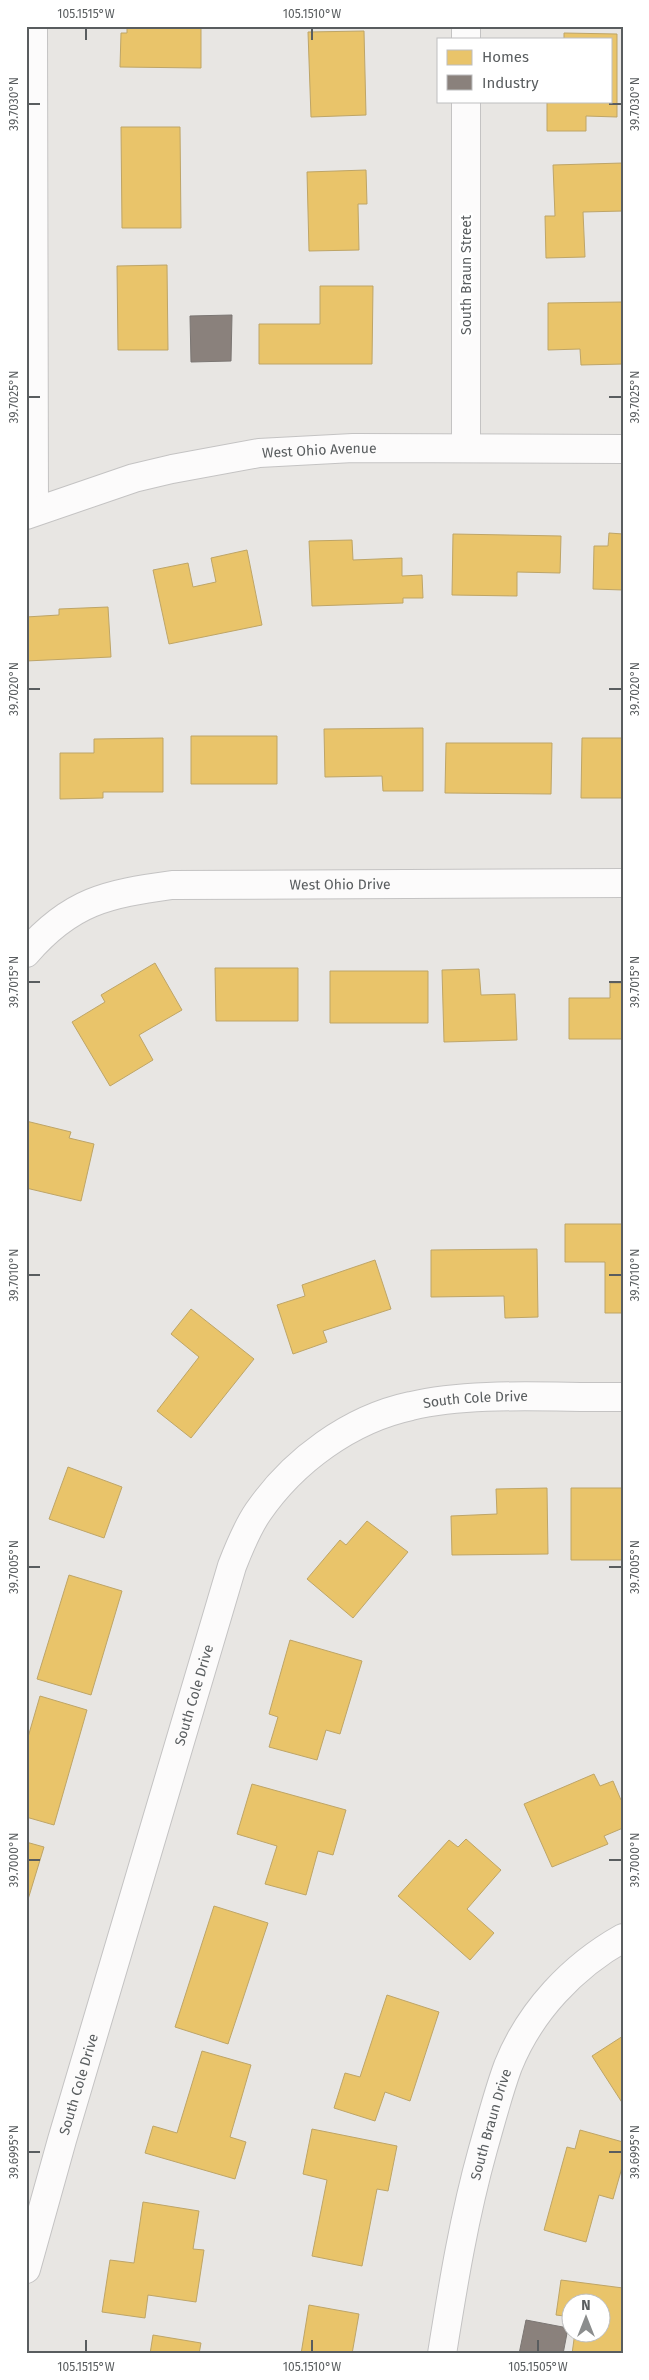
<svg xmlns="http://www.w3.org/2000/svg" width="649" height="2380" viewBox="0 0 649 2380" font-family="'Fira Sans',sans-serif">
	<rect width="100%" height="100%" fill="#e8e6e3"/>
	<path fill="#e9c46a" stroke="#bea567" d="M 127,26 L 201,26 L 201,68 L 120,67 L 121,33 L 127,33 Z
		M 364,31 L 366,115 L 311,117 L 308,32 Z
		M 564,33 L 617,34 L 617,117 L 586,116 L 586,131 L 547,131 L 547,101 L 610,101 L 610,39 L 564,39 Z
		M 121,127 L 180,127 L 181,228 L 122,228 Z
		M 623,163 L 623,211 L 583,212 L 585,257 L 546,258 L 545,216 L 555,216 L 553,165 Z
		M 366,170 L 367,204 L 358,204 L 359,250 L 309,251 L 307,172 Z
		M 167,265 L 168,350 L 118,350 L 117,266 Z
		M 320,286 L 373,286 L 372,364 L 259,364 L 259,324 L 320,324 Z
		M 623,302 L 623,364 L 581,365 L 580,349 L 548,350 L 548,303 Z
		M 609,533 L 623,534 L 623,590 L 593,589 L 594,546 L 608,546 Z
		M 453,534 L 561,536 L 560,573 L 517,572 L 517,596 L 452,595 Z
		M 352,540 L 353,560 L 402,558 L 402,576 L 422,575 L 423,598 L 403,598 L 403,603 L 312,606 L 309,541 Z
		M 247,550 L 262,625 L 169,644 L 153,570 L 188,563 L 193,587 L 216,582 L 211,558 Z
		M 108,607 L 111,657 L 26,661 L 26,617 L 59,615 L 59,609 Z
		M 423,728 L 423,791 L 383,791 L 382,776 L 325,777 L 324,729 Z
		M 191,736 L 277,736 L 277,784 L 191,784 Z
		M 163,738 L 163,792 L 103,792 L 103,798 L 60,799 L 60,753 L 94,753 L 94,739 Z
		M 582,738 L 623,738 L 623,798 L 581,798 Z
		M 446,743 L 552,743 L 551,794 L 445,793 Z
		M 155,963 L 182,1010 L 139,1035 L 153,1060 L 110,1086 L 72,1022 L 105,1002 L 101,995 Z
		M 215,968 L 298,968 L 298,1021 L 216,1021 Z
		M 479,969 L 481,995 L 515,994 L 517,1040 L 444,1042 L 442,970 Z
		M 330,971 L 428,971 L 428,1023 L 330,1023 Z
		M 610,983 L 623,983 L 623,1039 L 569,1039 L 569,998 L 610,998 Z
		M 26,1121 L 71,1132 L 69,1138 L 94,1144 L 81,1201 L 26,1188 Z
		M 565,1224 L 623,1224 L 623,1313 L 605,1313 L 605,1262 L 565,1262 Z
		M 537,1249 L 538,1317 L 505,1318 L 504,1296 L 431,1297 L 431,1250 Z
		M 375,1260 L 391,1309 L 323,1331 L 327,1342 L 293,1354 L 277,1305 L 305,1296 L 302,1285 Z
		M 191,1309 L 254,1359 L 191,1438 L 157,1411 L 199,1357 L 171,1334 Z
		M 68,1467 L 122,1487 L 104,1538 L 49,1519 Z
		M 547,1488 L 548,1554 L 452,1555 L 451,1516 L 497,1514 L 496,1489 Z
		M 571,1488 L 623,1488 L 623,1560 L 571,1560 Z
		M 367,1521 L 408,1552 L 353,1618 L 307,1579 L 340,1540 L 346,1545 Z
		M 69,1575 L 122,1591 L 91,1695 L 37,1679 Z
		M 290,1640 L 362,1661 L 340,1734 L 326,1730 L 317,1760 L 269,1747 L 278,1717 L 269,1714 Z
		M 40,1696 L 87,1710 L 54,1825 L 26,1817 L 26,1744 Z
		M 594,1774 L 600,1786 L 613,1781 L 621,1800 L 623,1800 L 623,1828 L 604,1836 L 608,1844 L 552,1867 L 524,1804 Z
		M 252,1784 L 346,1810 L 333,1855 L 318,1851 L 306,1895 L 265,1884 L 277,1846 L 237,1834 Z
		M 466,1839 L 501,1870 L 467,1909 L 494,1933 L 470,1960 L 398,1896 L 449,1840 L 458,1847 Z
		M 26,1842 L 44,1847 L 26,1906 Z
		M 214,1906 L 268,1923 L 228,2044 L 175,2027 Z
		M 387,1995 L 439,2012 L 410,2101 L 385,2092 L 375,2121 L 334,2108 L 345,2073 L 360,2077 Z
		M 623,2036 L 623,2104 L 592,2056 Z
		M 202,2051 L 251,2065 L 230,2137 L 246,2142 L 235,2179 L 145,2153 L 153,2126 L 177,2133 Z
		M 312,2129 L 397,2146 L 388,2191 L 377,2189 L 362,2266 L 312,2256 L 327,2180 L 303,2174 Z
		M 580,2130 L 623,2142 L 623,2164 L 613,2199 L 599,2195 L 586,2242 L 544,2230 L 567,2147 L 575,2149 Z
		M 143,2202 L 199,2211 L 193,2249 L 204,2250 L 196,2302 L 148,2295 L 145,2318 L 102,2312 L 110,2260 L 134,2263 Z
		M 561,2280 L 623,2288 L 623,2354 L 572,2354 L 575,2332 L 602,2332 L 602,2302 L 572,2302 L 572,2317 L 556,2315 Z
		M 309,2305 L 359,2314 L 352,2354 L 301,2354 Z
		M 153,2335 L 201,2343 L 199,2354 L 150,2354 Z"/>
	<path fill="#8a817c" stroke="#7b7673" d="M 232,315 L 231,361 L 191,362 L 190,316 Z
		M 526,2320 L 568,2328 L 563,2354 L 519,2354 Z"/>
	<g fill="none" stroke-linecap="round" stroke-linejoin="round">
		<g stroke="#c4c3c3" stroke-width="30">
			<g id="minor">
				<path d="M 33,26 L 34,511"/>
				<path d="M 466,26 L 466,39"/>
				<path d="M 466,101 L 466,448"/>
				<path id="s1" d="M 26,515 L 134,478 L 172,469 L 259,453 L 353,448 L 623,449"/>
				<path id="s2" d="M 26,953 C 71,901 107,894 172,885 L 623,883"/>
				<path id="s3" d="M 26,2269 L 62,2140 L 232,1566 C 239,1548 247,1528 258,1512 C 293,1461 350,1419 411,1406 C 474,1391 557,1398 623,1397"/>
				<path id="s4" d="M 442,2354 C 453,2285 464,2217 483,2149 C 491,2121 498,2093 508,2066 C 530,2011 573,1966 623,1938"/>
			</g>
		</g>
		<use href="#minor" stroke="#fcfbfb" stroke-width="28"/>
	</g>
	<path fill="none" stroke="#595d5f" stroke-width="2" d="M 86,28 L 86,40M 312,28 L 312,40M 28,104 L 40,104M 609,104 L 622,104M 28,397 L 40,397M 609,397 L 622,397M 28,689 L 40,689M 609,689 L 622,689M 28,982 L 40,982M 609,982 L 622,982M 28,1275 L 40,1275M 609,1275 L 622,1275M 28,1567 L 40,1567M 609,1567 L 622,1567M 28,1860 L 40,1860M 609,1860 L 622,1860M 28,2152 L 40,2152M 609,2152 L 622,2152M 86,2340 L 86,2352M 312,2340 L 312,2352M 538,2340 L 538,2352"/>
	<g text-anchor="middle" stroke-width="5" stroke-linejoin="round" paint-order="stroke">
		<g font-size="14" fill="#595d5f" stroke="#fff">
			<text transform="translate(466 275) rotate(-90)" y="5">South Braun Street</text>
			<text dy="5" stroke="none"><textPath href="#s1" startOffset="302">West Ohio Avenue</textPath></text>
			<text dy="5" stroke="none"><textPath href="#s2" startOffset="334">West Ohio Drive</textPath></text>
			<text dy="5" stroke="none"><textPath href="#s3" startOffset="1048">South Cole Drive</textPath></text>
			<text dy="5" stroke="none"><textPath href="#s3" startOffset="598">South Cole Drive</textPath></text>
			<text dy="5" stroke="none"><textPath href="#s3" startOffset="192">South Cole Drive</textPath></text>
			<text dy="5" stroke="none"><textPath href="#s4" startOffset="235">South Braun Drive</textPath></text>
		</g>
	</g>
	<rect width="649" height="2380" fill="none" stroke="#ffffff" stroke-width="55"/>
	<rect x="437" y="38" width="175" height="65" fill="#ffffff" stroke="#bdbebf"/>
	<rect x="447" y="50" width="25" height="15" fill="#e9c46a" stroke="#bdbebf"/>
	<text x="482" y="62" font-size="15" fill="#595d5f">Homes</text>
	<rect x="447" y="75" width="25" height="15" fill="#8a817c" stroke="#bdbebf"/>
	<text x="482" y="88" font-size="15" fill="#595d5f">Industry</text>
	<g transform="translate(586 2318)"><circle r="24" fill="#ffffff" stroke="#bdbebf"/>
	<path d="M0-4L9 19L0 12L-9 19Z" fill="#8b8d8d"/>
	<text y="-8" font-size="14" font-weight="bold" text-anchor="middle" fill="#595d5f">N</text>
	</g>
	<rect x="28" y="28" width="594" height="2324" fill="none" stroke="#595d5f" stroke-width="2"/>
	<g font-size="12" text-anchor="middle" fill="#595d5f">
		<text x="86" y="18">105.1515°W</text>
		<text x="312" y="18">105.1510°W</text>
		<text transform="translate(14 104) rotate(-90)" y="4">39.7030°N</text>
		<text transform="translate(635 104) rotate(-90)" y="4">39.7030°N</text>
		<text transform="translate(14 397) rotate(-90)" y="4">39.7025°N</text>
		<text transform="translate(635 397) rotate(-90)" y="4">39.7025°N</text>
		<text transform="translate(14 689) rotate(-90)" y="4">39.7020°N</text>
		<text transform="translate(635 689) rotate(-90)" y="4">39.7020°N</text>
		<text transform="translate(14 982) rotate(-90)" y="4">39.7015°N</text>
		<text transform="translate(635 982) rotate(-90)" y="4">39.7015°N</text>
		<text transform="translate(14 1275) rotate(-90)" y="4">39.7010°N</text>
		<text transform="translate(635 1275) rotate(-90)" y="4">39.7010°N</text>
		<text transform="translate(14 1567) rotate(-90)" y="4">39.7005°N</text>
		<text transform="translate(635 1567) rotate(-90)" y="4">39.7005°N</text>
		<text transform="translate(14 1860) rotate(-90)" y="4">39.7000°N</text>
		<text transform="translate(635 1860) rotate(-90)" y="4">39.7000°N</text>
		<text transform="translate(14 2152) rotate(-90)" y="4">39.6995°N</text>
		<text transform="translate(635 2152) rotate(-90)" y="4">39.6995°N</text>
		<text x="86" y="2371">105.1515°W</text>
		<text x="312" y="2371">105.1510°W</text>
		<text x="538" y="2371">105.1505°W</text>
	</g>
</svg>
